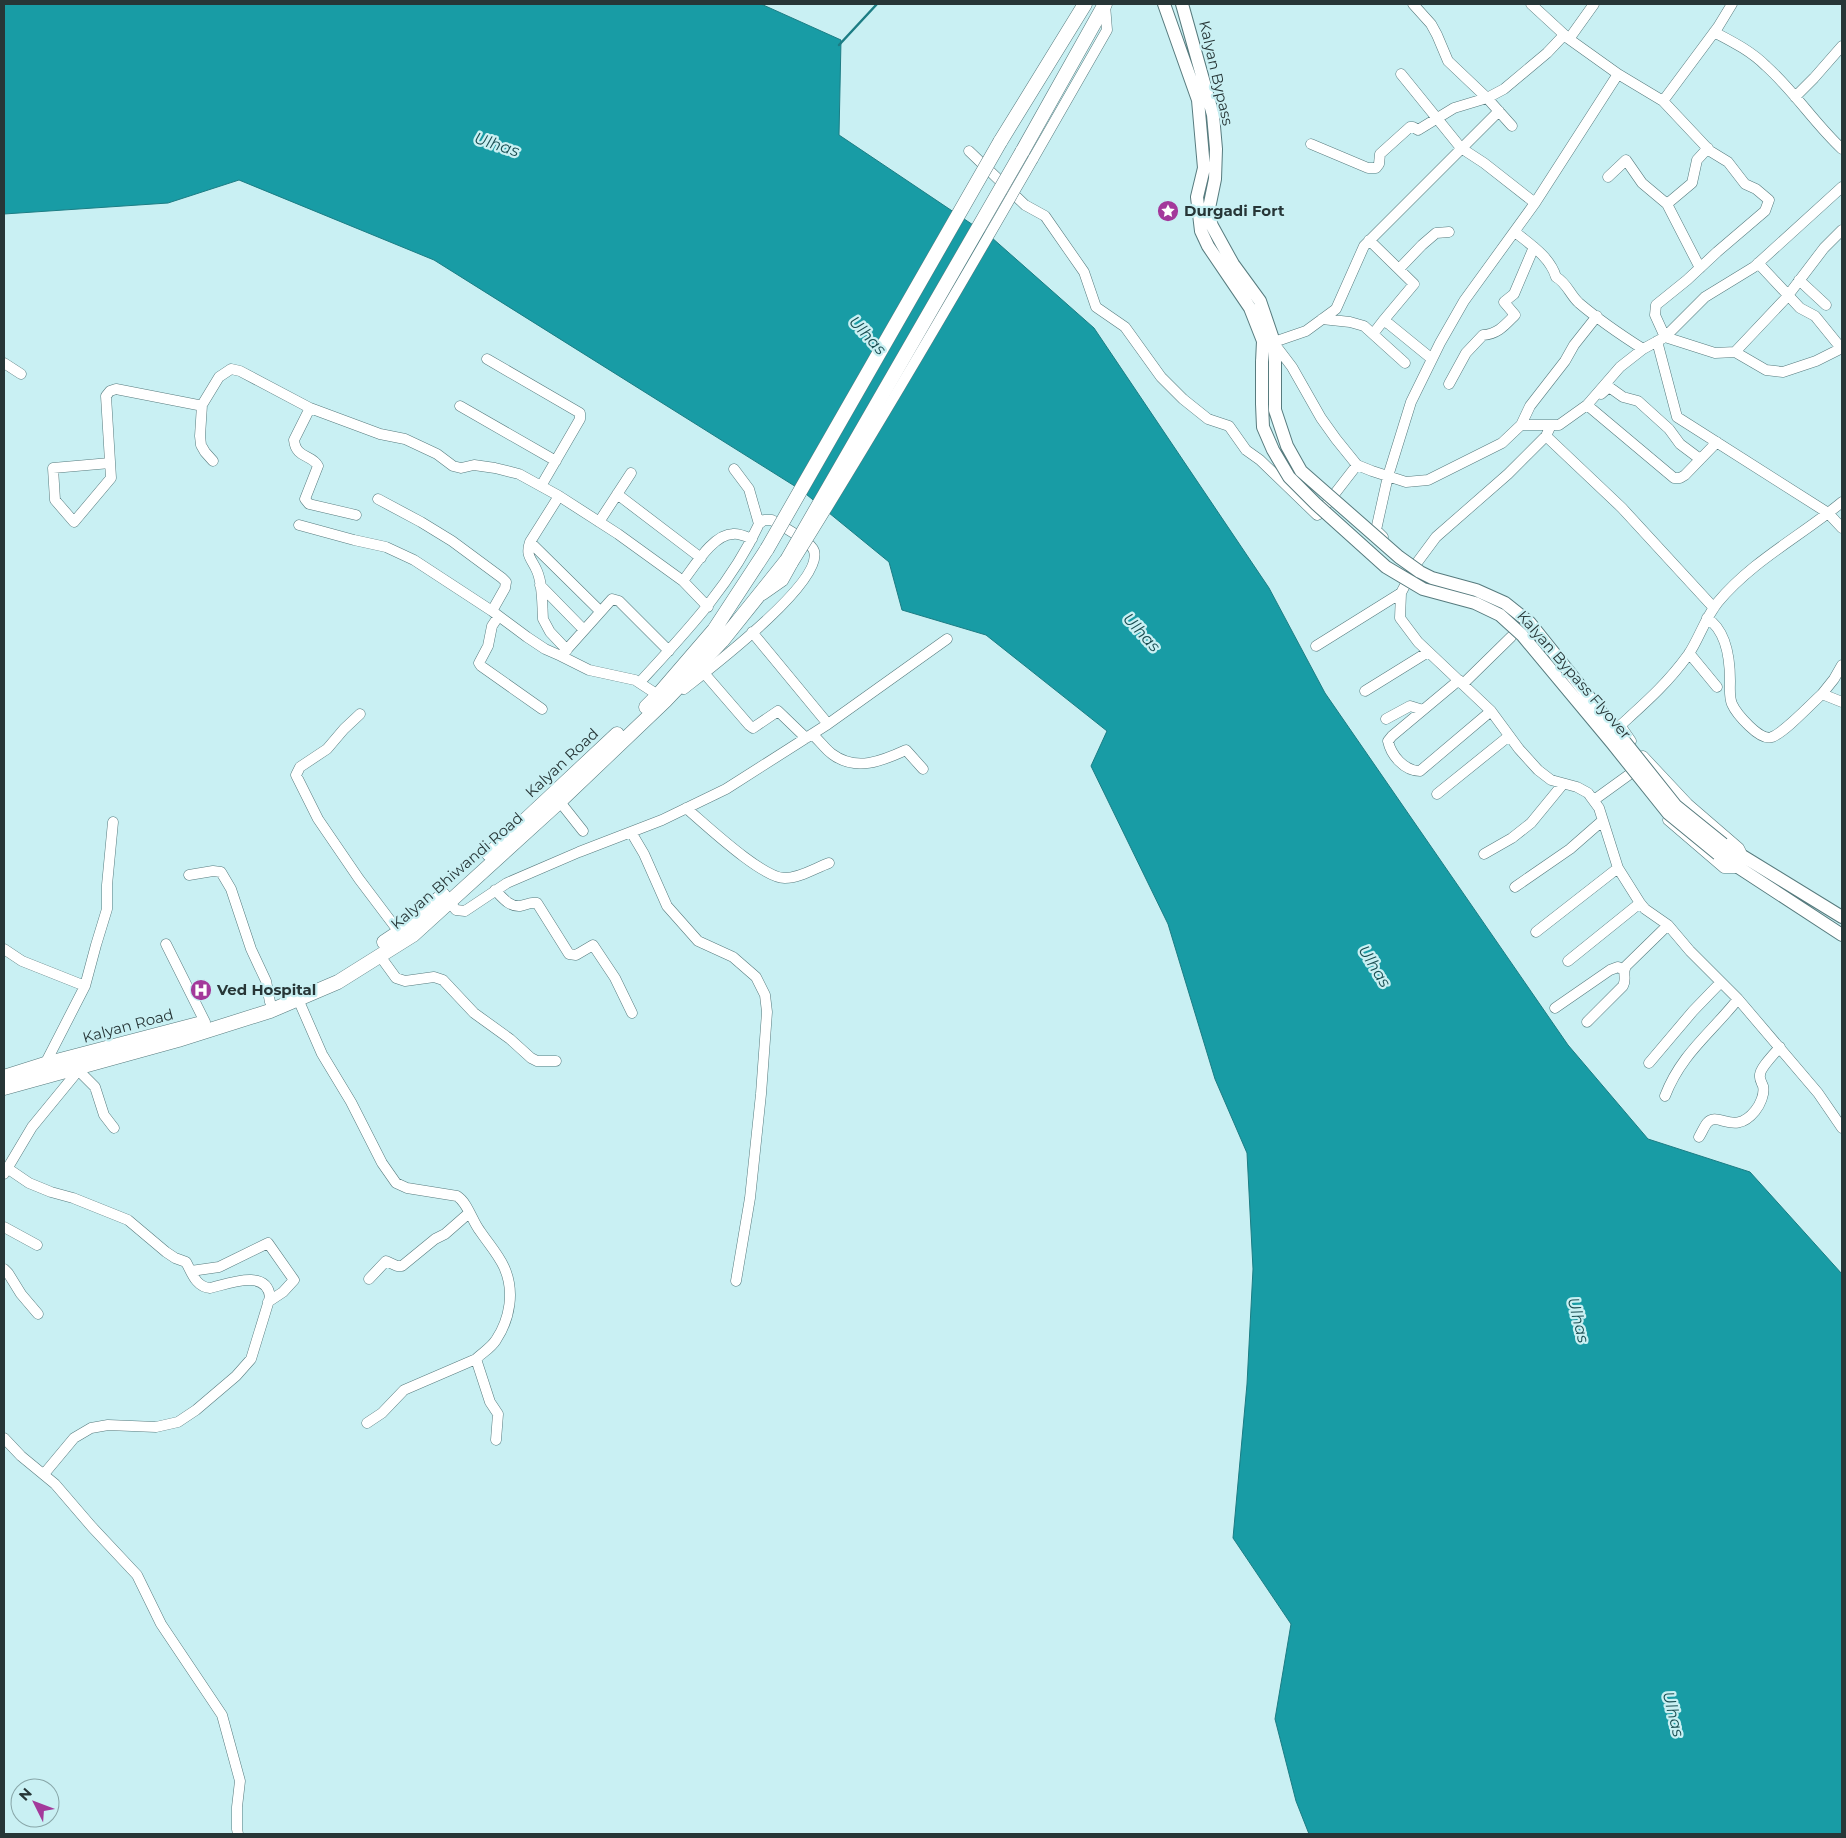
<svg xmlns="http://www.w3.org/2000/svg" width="1846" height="1838" viewBox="0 0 1846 1838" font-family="Montserrat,sans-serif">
	<rect width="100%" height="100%" fill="#c9f0f3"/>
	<path fill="#189ca5" stroke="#1c7d84" d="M 4,4 L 761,4 L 841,40 L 839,135 L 991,237 L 1094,328 L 1269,588 L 1325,693 L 1568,1045 L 1648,1139 L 1750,1172 L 1842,1274 L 1842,1834 L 1309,1834 L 1296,1801 L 1275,1719 L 1291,1624 L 1233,1538 L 1247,1384 L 1253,1269 L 1247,1153 L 1215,1079 L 1168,924 L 1091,766 L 1107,731 L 986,635 L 902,610 L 889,562 L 801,490 L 434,260 L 239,180 L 168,203 L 4,214 Z"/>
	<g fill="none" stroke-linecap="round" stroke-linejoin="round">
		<path stroke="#1c7d84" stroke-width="2.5" d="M 839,45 L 877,4"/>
		<g stroke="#577b7e" stroke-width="11">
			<path id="minor" d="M 1413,4 L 1431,24 L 1437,35 L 1448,61 L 1487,98 L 1512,126
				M 1531,4 L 1569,39 L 1618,74 L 1663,101 L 1710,151 L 1728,162 L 1745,184 L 1756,189 L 1769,200 L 1765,211 L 1717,252 L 1687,280 L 1656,305 L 1655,315 L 1665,337 L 1705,297 L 1754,267 L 1842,187
				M 1714,32 C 1733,42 1751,51 1766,66 C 1794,91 1815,124 1842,149
				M 1569,39 L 1594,4
				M 1401,74 L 1461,148 L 1484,163 L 1535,203
				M 1795,97 L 1814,78 L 1842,46
				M 1663,101 L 1718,27 L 1732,4
				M 1311,144 L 1368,168 L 1376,168 L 1379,164 L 1380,154 L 1410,127 L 1413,127 L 1418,130 L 1454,108 L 1487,98 L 1504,89 L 1547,53 L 1564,35
				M 969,151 L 1025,205 L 1045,216 L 1084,272 L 1096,307 L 1125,327 L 1161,377 L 1183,399 L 1208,419 L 1229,426 L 1246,450 L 1260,460 L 1317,515 L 1319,514 L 1357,465
				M 1033,159 L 1107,30 L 1105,5
				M 1608,177 L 1626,160 L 1642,183 L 1667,204 L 1692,183 L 1697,160 L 1708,148
				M 1667,204 L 1700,268
				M 1515,232 C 1531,245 1550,257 1556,277 C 1567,283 1570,295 1579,303 C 1599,320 1621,335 1643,349
				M 1369,240 L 1414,284 L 1383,321
				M 1758,263 L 1800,308 L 1815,316 L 1841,348
				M 1399,269 L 1422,245 L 1436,233 L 1449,232
				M 1799,280 L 1826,305
				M 1322,319 L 1350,322 L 1364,326 L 1405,363
				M 1373,334 L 1383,321 L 1389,324 L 1432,359
				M 1657,341 L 1677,417 L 1828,513 L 1842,528
				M 1273,342 L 1292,367 L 1321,418 L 1336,439 L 1357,465 L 1372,471 L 1406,482 L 1428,480 L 1502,443 L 1521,425 L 1559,425 L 1587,405 L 1620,367 L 1643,349 L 1665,337 L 1715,353 L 1735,352 L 1766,370 L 1783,372 L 1816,361 L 1842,348
				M 1274,342 L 1306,331 L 1336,309 L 1364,246 L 1499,111
				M 1735,352 L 1786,298 L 1824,248 L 1842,230
				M 487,359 L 580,413 L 580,419 L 541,486
				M 4,363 L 21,374
				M 1449,384 L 1466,353 L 1483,335 C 1498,334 1505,325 1515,315 L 1504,302 L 1514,294 L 1534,247
				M 1601,394 L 1609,387 L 1623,397 L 1638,401 L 1669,429 L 1680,444 L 1700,459
				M 1587,405 L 1674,478 L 1680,478 L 1685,475 L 1717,442
				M 460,406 L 556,461
				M 310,408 L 294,440 C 296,459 312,454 318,466 L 305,499 L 309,504 L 356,515
				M 1521,425 L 1530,406 L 1565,361 L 1574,345 L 1597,316
				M 1551,425 L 1546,436 L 1508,474 L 1436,537 L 1416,564 L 1401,593 L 1400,618 L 1418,642 L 1491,711 L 1519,749 L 1538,770 L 1551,780 L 1577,787 L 1588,793 L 1599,808 L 1618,868 L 1640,903 L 1645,909 L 1668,925 L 1690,951 L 1738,999 L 1818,1093 L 1842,1128
				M 1546,436 L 1622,508 L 1714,608
				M 213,461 L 205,452 L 201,445 L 200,436 L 202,405 L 219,377 L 231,369 L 240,371 L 310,408 L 380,434 L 405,439 L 437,454 L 453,466 L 461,468 L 474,465 L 495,468 L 519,474 L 559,496 L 618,534 L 683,581 L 708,607
				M 110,463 L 53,468 L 55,500 L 74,522 L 111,478 L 106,396 L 110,391 L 116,389 L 198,405 L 202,405
				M 617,494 L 701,558
				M 559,496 L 530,542 C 525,556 532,559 537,571 C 543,585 542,604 543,619 L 550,632 L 567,650
				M 378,499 L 421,522 L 452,541 L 502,578 L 506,582 L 505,588 L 492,611
				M 599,522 L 631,473
				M 299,525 L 354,540 L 386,547 L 414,560 L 492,611 L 527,637 L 545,649 L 561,656
				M 1383,537 L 1376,530 L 1388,476 L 1411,402 L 1440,343 L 1464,301 L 1535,203 L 1618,74
				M 530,542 L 600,611
				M 683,581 C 694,567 713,534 733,534 C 739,533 747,537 752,539
				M 540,585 L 584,630
				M 763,595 L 783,581 L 793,563
				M 498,617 L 492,626 L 488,646 L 479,663 L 481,666 L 542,709
				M 1707,618 C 1727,631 1730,659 1730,681 C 1730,688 1729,697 1732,704 C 1736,713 1760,742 1772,737 C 1785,732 1810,705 1822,694
				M 752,632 L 828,724
				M 1316,646 L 1401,593
				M 1689,653 L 1717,687
				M 1842,665 L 1834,679 L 1822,694 L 1842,702
				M 704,673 L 749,725 L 753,728 L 778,711 L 806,738
				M 1459,680 L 1392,736 L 1388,741 C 1391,755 1404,771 1420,771 L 1491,711
				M 640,682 C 685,633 731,585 759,524 L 749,489 L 734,469
				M 1463,684 L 1511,637
				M 681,686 L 684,689 C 708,670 824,582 814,551 C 811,541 781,526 772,520 L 764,520 L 759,524
				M 1365,691 L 1428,652
				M 658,695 L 635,680 L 589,670 L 561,656 L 612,599 L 619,601 L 669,651
				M 360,714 L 344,729 L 327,749 L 300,767 L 296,775 L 318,819 L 359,879 L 399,932
				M 1386,719 L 1410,706 L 1423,710
				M 1620,725 L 1631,741
				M 812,734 C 819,740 825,749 832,754 C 856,772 882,761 906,750 L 923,769
				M 1611,734 C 1640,707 1664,688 1688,655 C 1699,639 1705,618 1718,602 C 1752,561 1801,536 1842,502
				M 1643,756 L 1688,804 L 1739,848 L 1741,852
				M 1437,794 L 1509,736
				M 1594,800 L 1630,774
				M 560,802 L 583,831
				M 686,808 C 705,824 763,879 785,878 C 800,878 815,868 829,863
				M 1668,820 L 1724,868 L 1736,868 L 1739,864
				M 631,832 L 644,854 L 667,906 L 698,941 L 733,957 L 756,977 L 765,995 L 767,1012 L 761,1094 L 750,1198 L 736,1281
				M 1484,854 L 1512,838 L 1531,823 L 1563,784
				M 189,875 L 213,871 L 221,872 L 231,889 L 251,949 L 266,981 L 270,1002
				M 1515,887 L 1570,849 L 1602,821
				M 495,890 C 502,897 509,907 520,906 C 526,905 530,902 537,903 L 569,954 L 576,955 L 593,945 L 615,978 L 632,1013
				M 446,898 L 456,910 L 465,911 L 507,883 L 579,852 L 662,820 L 726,789 L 828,724 L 947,639
				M 1536,932 L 1618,868
				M 166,944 L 205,1022
				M 4,949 L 22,961 L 85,986
				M 380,956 L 396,978 L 405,981 L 434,977 L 443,980 L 474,1013 L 510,1039 L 531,1058 L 537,1061 L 556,1061
				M 1568,961 L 1640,903
				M 298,999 L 322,1054 L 351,1102 L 382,1163 L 396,1183 L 407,1188 L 457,1196 C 468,1203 472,1221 480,1231 C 488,1243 498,1254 504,1267 C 515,1291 510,1319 496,1340 C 491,1348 482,1353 476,1359 L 490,1402 L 498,1414 L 496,1440
				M 1555,1008 L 1610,970 L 1618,967 L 1624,970
				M 1587,1022 L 1623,986 C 1627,979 1622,973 1626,966 L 1668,925
				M 1649,1063 L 1693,1011 L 1721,982
				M 45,1064 L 85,986 L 96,945 L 107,909 L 107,885 L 113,822
				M 79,1071 L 95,1087 L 104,1115 L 114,1128
				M 1665,1096 C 1681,1054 1711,1033 1738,999
				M 1699,1137 C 1702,1132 1704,1127 1707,1123 C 1718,1110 1734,1137 1755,1111 C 1760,1105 1765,1094 1763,1086 C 1762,1083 1759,1079 1760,1075 C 1760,1068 1775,1053 1780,1047
				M 7,1168 L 29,1183 L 51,1192 L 73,1198 L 128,1220 L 166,1252 L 175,1258 L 186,1262 C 192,1273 196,1287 210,1288 C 228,1284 267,1268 270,1297 L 251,1359 L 236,1376 L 196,1410 L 178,1422 L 156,1427 L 108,1425 L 91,1428 L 74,1438 L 44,1474
				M 4,1174 L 32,1127 L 82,1066
				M 4,1227 L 37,1245
				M 4,1269 L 8,1273 L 21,1294 L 38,1314
				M 191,1271 L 219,1267 L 268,1243 L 294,1280 L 283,1292 L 268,1302
				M 369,1279 L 386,1261 L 397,1266 L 402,1266 L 435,1239 L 445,1234 L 469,1213
				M 367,1423 L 382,1413 L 404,1390 L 476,1359
				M 4,1438 L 21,1456 L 55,1484 L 92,1527 L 137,1575 L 161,1624 L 222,1715 L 240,1781 L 237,1807 L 237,1829 L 238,1834"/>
		</g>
		<g stroke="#577b7e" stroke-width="14">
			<path id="major" d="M 1164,4 L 1198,100 L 1204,168 L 1197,197 L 1201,231 L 1208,246 L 1250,308 L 1263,341 L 1262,362
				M 1182,4 L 1213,115 L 1216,149 L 1215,179 L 1208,213 L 1212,226 L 1233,264 L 1260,301 L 1274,342 L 1275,362
				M 1723,844 L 1842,917
				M 1718,854 L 1842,935"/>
		</g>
		<g stroke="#577b7e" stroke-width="15">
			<path id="highway" d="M 1000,142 L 1085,4
				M 1022,152 L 1105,4
				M 646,707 L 658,695 L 714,630 L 767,549
				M 489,854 L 617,734
				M 384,942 L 399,932 L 443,895
				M 4,1077 L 45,1064 L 198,1024
				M 4,1088 L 178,1040 L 270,1011 L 338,982 L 413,935 L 557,804 L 665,701 L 722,641 L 787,560"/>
		</g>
		<use href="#minor" stroke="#fff" stroke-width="10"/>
		<use href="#major" stroke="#fff" stroke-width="12"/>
		<use href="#highway" stroke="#fff" stroke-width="14"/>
		<g stroke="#577b7e" stroke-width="11" stroke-linecap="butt">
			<path id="minor-bridge" d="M 793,563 C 876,430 955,295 1033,159"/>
		</g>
		<g stroke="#577b7e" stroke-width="14" stroke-linecap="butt">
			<path id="major-bridge" d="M 1262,362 L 1262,404 L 1263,427 L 1273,450 L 1289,477 L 1316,504 L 1386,567 L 1423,589 L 1475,603 L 1500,615 L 1522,635 L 1612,743 L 1668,813 L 1718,854
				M 1275,362 L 1275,410 L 1287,446 L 1301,471 L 1399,557 L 1420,572 L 1432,578 L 1476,590 L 1505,603 L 1530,623 L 1676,806 L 1723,844"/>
		</g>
		<g stroke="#577b7e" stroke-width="15" stroke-linecap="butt">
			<path id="highway-bridge" d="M 767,549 L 1000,142
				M 787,560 L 1022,152"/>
		</g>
		<use href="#minor-bridge" stroke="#fff" stroke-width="10"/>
		<use href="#major-bridge" stroke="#fff" stroke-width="12"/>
		<use href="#highway-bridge" stroke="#fff" stroke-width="14"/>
	</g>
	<defs>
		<g id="sight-disc" transform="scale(1.125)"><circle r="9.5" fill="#a3399b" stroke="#c9f0f3"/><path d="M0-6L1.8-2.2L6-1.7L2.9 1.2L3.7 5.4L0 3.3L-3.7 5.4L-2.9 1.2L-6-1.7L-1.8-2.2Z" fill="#fff"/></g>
		<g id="hospital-disc" transform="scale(1.125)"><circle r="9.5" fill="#a3399b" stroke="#c9f0f3"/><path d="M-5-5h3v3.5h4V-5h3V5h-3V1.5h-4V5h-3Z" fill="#fff"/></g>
	</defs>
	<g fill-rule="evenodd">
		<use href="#sight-disc" x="1168" y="211"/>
		<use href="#hospital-disc" x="201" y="990"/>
	</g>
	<g text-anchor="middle" stroke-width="4.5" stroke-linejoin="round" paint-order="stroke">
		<g font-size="15" fill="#273637" stroke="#c9f0f3">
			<text transform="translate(1216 73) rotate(77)" y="5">Kalyan Bypass</text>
			<text transform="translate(1574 675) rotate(49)" y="5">Kalyan Bypass Flyover</text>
			<text transform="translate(562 763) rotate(-43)" y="5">Kalyan Road</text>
			<text transform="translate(457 871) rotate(-41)" y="5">Kalyan Bhiwandi Road</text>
			<text transform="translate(128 1026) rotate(-15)" y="5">Kalyan Road</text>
		</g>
		<g font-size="15" font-weight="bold" fill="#273637" stroke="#c9f0f3" text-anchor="start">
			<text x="1184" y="216">Durgadi Fort</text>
			<text x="217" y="995">Ved Hospital</text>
		</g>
		<g font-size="16" font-style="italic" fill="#1a4d51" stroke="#c9f0f3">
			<text transform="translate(497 144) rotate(18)" y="6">Ulhas</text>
			<text transform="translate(868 335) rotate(47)" y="6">Ulhas</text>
			<text transform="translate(1142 632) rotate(47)" y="6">Ulhas</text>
			<text transform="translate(1375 966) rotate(58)" y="6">Ulhas</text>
			<text transform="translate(1579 1320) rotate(76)" y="6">Ulhas</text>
			<text transform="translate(1674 1714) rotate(76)" y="6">Ulhas</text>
		</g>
	</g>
	<rect width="1846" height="1838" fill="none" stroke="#273637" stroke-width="10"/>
	<g transform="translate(35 1803) rotate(312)"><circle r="24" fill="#c9f0f3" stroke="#88a6a8"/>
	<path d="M0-4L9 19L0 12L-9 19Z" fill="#a3399b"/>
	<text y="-8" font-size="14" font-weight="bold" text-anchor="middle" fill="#273637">N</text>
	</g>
</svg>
